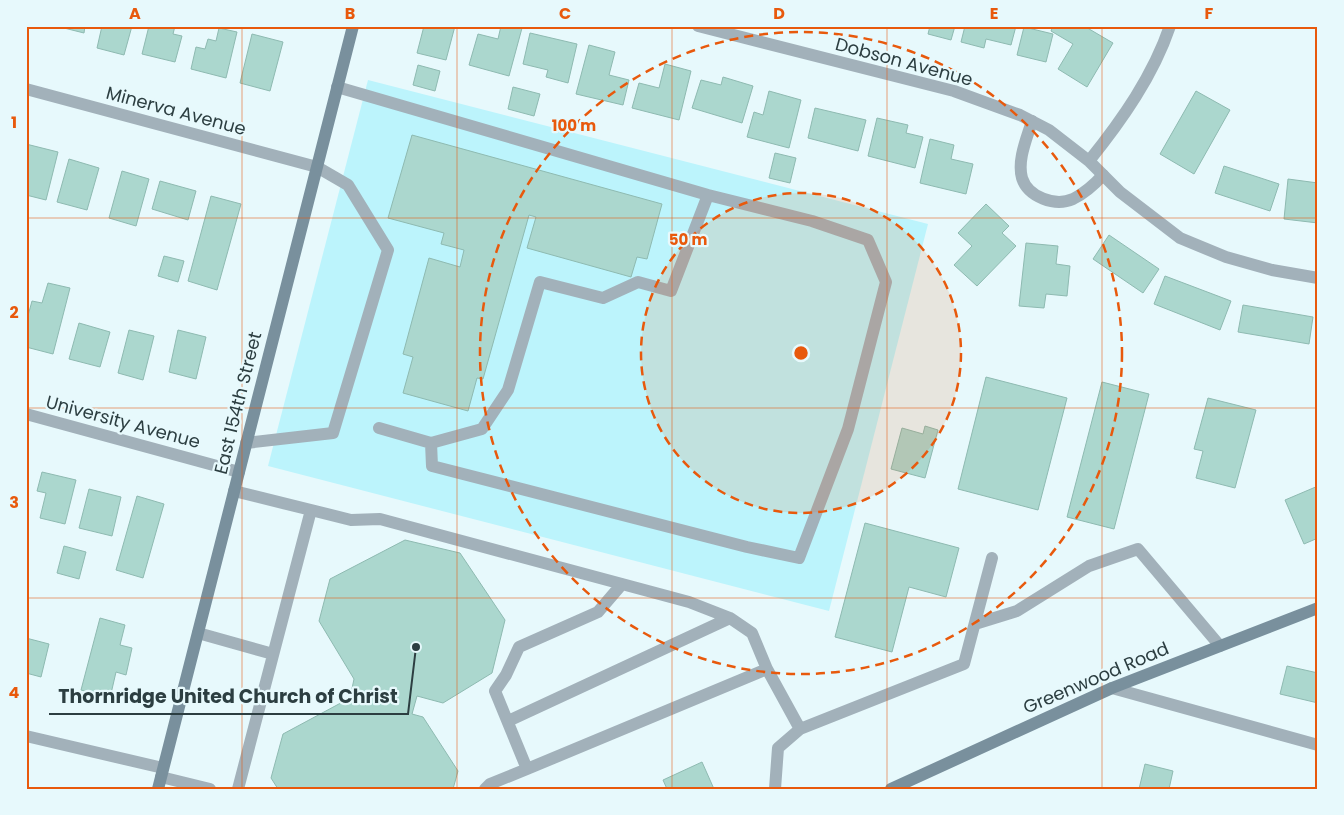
<svg xmlns="http://www.w3.org/2000/svg" width="1344" height="815" viewBox="0 0 1344 815" font-family="Poppins,sans-serif">
	<rect width="100%" height="100%" fill="#e7f9fc"/>
	<path fill="#bcf4fc" d="M 368,80 L 928,224 L 829,611 L 268,466 Z"/>
	<path fill="#abd7ce" stroke="#8ebab1" d="M 56,26 L 85,26 L 84,33 Z
		M 102,26 L 132,26 L 124,55 L 97,48 Z
		M 149,26 L 175,26 L 173,34 L 182,36 L 175,62 L 142,54 Z
		M 424,26 L 455,26 L 446,60 L 417,53 Z
		M 501,26 L 514,26 L 522,28 L 509,76 L 469,65 L 478,34 L 498,39 Z
		M 930,26 L 955,26 L 951,40 L 928,34 Z
		M 965,26 L 1016,26 L 1011,45 L 986,39 L 984,48 L 961,42 Z
		M 1053,26 L 1084,26 L 1113,43 L 1087,87 L 1058,69 L 1073,44 L 1051,31 Z
		M 1024,27 L 1053,34 L 1046,62 L 1017,55 Z
		M 219,28 L 237,32 L 226,78 L 191,69 L 196,47 L 205,49 L 208,39 L 216,41 Z
		M 530,33 L 577,44 L 568,83 L 546,77 L 548,70 L 523,64 Z
		M 252,34 L 283,42 L 270,91 L 240,83 Z
		M 589,45 L 615,52 L 609,75 L 629,80 L 623,105 L 576,94 Z
		M 665,64 L 691,71 L 679,120 L 632,108 L 639,83 L 659,88 Z
		M 418,65 L 440,71 L 435,91 L 413,85 Z
		M 723,77 L 753,86 L 742,123 L 692,108 L 701,80 L 721,85 Z
		M 513,87 L 540,94 L 534,116 L 508,109 Z
		M 769,91 L 801,100 L 789,148 L 747,137 L 754,112 L 763,115 Z
		M 1196,91 L 1230,110 L 1194,174 L 1160,154 Z
		M 815,108 L 866,120 L 858,151 L 808,138 Z
		M 877,118 L 908,125 L 906,133 L 923,137 L 915,168 L 868,156 Z
		M 412,135 L 662,204 L 647,259 L 637,257 L 631,277 L 527,248 L 536,217 L 529,215 L 483,379 L 477,378 L 468,411 L 403,393 L 413,357 L 403,354 L 429,258 L 460,267 L 464,250 L 441,244 L 444,233 L 388,218 Z
		M 930,139 L 954,145 L 951,159 L 973,164 L 966,194 L 920,183 Z
		M 26,144 L 58,152 L 46,200 L 26,195 L 28,165 L 26,164 Z
		M 775,153 L 796,158 L 790,183 L 769,178 Z
		M 69,159 L 99,168 L 87,210 L 57,202 Z
		M 1224,166 L 1279,184 L 1270,211 L 1215,193 Z
		M 122,171 L 149,179 L 136,226 L 109,218 Z
		M 1288,179 L 1318,183 L 1318,223 L 1284,219 Z
		M 160,181 L 196,191 L 188,220 L 152,209 Z
		M 211,196 L 241,204 L 217,290 L 188,281 Z
		M 986,204 L 1009,226 L 1002,233 L 1016,246 L 977,286 L 954,265 L 972,246 L 958,233 Z
		M 1109,235 L 1159,269 L 1143,293 L 1093,259 Z
		M 1026,243 L 1058,246 L 1056,264 L 1070,266 L 1067,296 L 1046,294 L 1044,308 L 1019,306 Z
		M 164,256 L 184,261 L 178,282 L 158,276 Z
		M 1165,276 L 1231,301 L 1220,330 L 1154,304 Z
		M 48,283 L 70,288 L 53,354 L 26,347 L 26,323 L 32,301 L 42,303 Z
		M 1243,305 L 1313,317 L 1309,344 L 1238,332 Z
		M 79,323 L 110,332 L 100,367 L 69,359 Z
		M 129,330 L 154,336 L 143,380 L 118,373 Z
		M 178,330 L 206,337 L 196,379 L 169,372 Z
		M 986,377 L 1067,398 L 1038,510 L 958,489 Z
		M 1102,382 L 1149,394 L 1114,529 L 1067,517 Z
		M 1208,398 L 1256,410 L 1235,488 L 1196,478 L 1203,451 L 1194,449 Z
		M 925,426 L 938,430 L 925,478 L 891,469 L 902,428 L 923,434 Z
		M 42,472 L 76,480 L 65,524 L 40,518 L 46,493 L 37,491 Z
		M 1318,486 L 1318,538 L 1304,544 L 1285,500 Z
		M 89,489 L 121,497 L 112,536 L 79,528 Z
		M 137,496 L 164,504 L 143,578 L 116,570 Z
		M 865,523 L 959,548 L 946,597 L 909,587 L 892,652 L 835,637 Z
		M 405,540 L 460,553 L 505,620 L 492,673 L 443,703 L 417,696 L 412,714 L 423,717 L 458,771 L 453,789 L 278,789 L 271,778 L 283,734 L 350,698 L 354,679 L 319,621 L 330,579 Z
		M 64,546 L 86,552 L 79,579 L 57,573 Z
		M 100,618 L 125,625 L 120,645 L 132,648 L 126,675 L 116,672 L 110,698 L 81,690 Z
		M 26,638 L 49,644 L 41,677 L 26,673 Z
		M 1287,666 L 1318,673 L 1318,703 L 1280,694 Z
		M 702,762 L 714,789 L 667,789 L 663,780 Z
		M 1145,764 L 1173,771 L 1169,789 L 1139,789 Z"/>
	<g fill="none" stroke-linecap="round" stroke-linejoin="round">
		<path stroke="#a2b1ba" stroke-width="12" d="M 337,87 L 708,195 L 812,221 L 868,240 L 886,282 L 848,429 L 799,558 L 747,547 L 432,466 L 431,443
			M 1032,121 C 1027,138 1017,160 1022,178 C 1028,197 1055,207 1073,199 C 1085,193 1094,185 1103,175
			M 379,428 L 431,443 L 482,429 L 508,390 L 540,282 L 603,298 L 638,282 L 671,291 L 708,195
			M 246,443 L 333,433 L 388,250 L 348,185 L 317,167
			M 234,491 L 311,510 L 238,789
			M 311,510 L 351,520 L 380,519 L 689,602 L 730,618 L 752,633 L 767,669 L 527,769 L 490,784 L 485,789
			M 975,624 L 1017,611 L 1089,566 L 1138,549 L 1220,646
			M 198,633 L 273,654
			M 767,669 L 800,729
			M 508,721 L 730,618
			M 527,769 L 495,691 L 506,675 L 519,647 L 598,612 L 622,584
			M 161,777 L 210,789
			M 775,789 L 778,748 L 800,729 L 964,664 L 992,558"/>
		<path stroke="#a2b1ba" stroke-width="12" d="M 698,26 L 954,91 L 1020,115 L 1049,130 L 1089,161 L 1120,192 L 1180,238 L 1226,257 L 1272,270 L 1318,278
			M 26,89 L 317,167
			M 1089,161 C 1122,120 1153,76 1170,26
			M 26,414 L 239,472
			M 1112,688 L 1318,745
			M 26,736 L 163,768"/>
		<path stroke="#79909d" stroke-width="12" d="M 158,789 L 353,26
			M 891,789 L 1112,688 L 1318,608"/>
	</g>
	<path fill="none" stroke="#e8590c" stroke-width="1" stroke-opacity="0.55" d="M 242,26 L 242,789M 457,26 L 457,789M 672,26 L 672,789M 887,26 L 887,789M 1102,26 L 1102,789M 26,218 L 1318,218M 26,408 L 1318,408M 26,598 L 1318,598"/>
	<circle cx="801" cy="353" r="160" fill="#e8590c" fill-opacity=".12"/>
	<g fill="none" stroke="#e8590c" stroke-width="2.5" stroke-dasharray="9 6">
		<circle cx="801" cy="353" r="160"/>
		<circle cx="801" cy="353" r="321"/>
	</g>
	<g text-anchor="middle" stroke-width="4.5" stroke-linejoin="round" paint-order="stroke">
		<g font-size="18" fill="#2c3e41" stroke="#e7f9fc">
			<text transform="translate(904 62) rotate(15)" y="6">Dobson Avenue</text>
			<text transform="translate(176 111) rotate(15)" y="6">Minerva Avenue</text>
			<text transform="translate(238 403) rotate(-76)" y="6">East 154th Street</text>
			<text transform="translate(123 422) rotate(15)" y="6">University Avenue</text>
			<text transform="translate(1096 678) rotate(-23)" y="6">Greenwood Road</text>
		</g>
	</g>
	<circle cx="801" cy="353" r="8" fill="#e8590c" stroke="#e7f9fc" stroke-width="2.5"/>
	<g font-size="15" text-anchor="middle" font-weight="bold" fill="#e8590c" stroke="#e7f9fc" stroke-width="4.5" stroke-linejoin="round" paint-order="stroke">
		<text x="574" y="131">100 m</text>
		<text x="688" y="245">50 m</text>
	</g>
	<path fill="none" stroke="#2c3e41" stroke-width="2" d="M416 647L408 714H49"/>
	<circle fill="#2c3e41" stroke="#e7f9fc" stroke-width="2" cx="416" cy="647" r="5"/>
	<g font-size="19" text-anchor="middle" font-weight="bold" fill="#2c3e41" stroke="#e7f9fc" stroke-width="4.5" stroke-linejoin="round" paint-order="stroke">
		<text x="228" y="703">Thornridge United Church of Christ</text>
	</g>
	<rect width="1344" height="815" fill="none" stroke="#e7f9fc" stroke-width="55"/>
	<rect x="28" y="28" width="1288" height="760" fill="none" stroke="#e8590c" stroke-width="2"/>
	<g font-size="16" text-anchor="middle" font-weight="bold" fill="#e8590c">
		<text x="135" y="19">A</text>
		<text x="350" y="19">B</text>
		<text x="565" y="19">C</text>
		<text x="779" y="19">D</text>
		<text x="994" y="19">E</text>
		<text x="1209" y="19">F</text>
		<text x="14" y="128">1</text>
		<text x="14" y="318">2</text>
		<text x="14" y="508">3</text>
		<text x="14" y="698">4</text>
	</g>
</svg>
